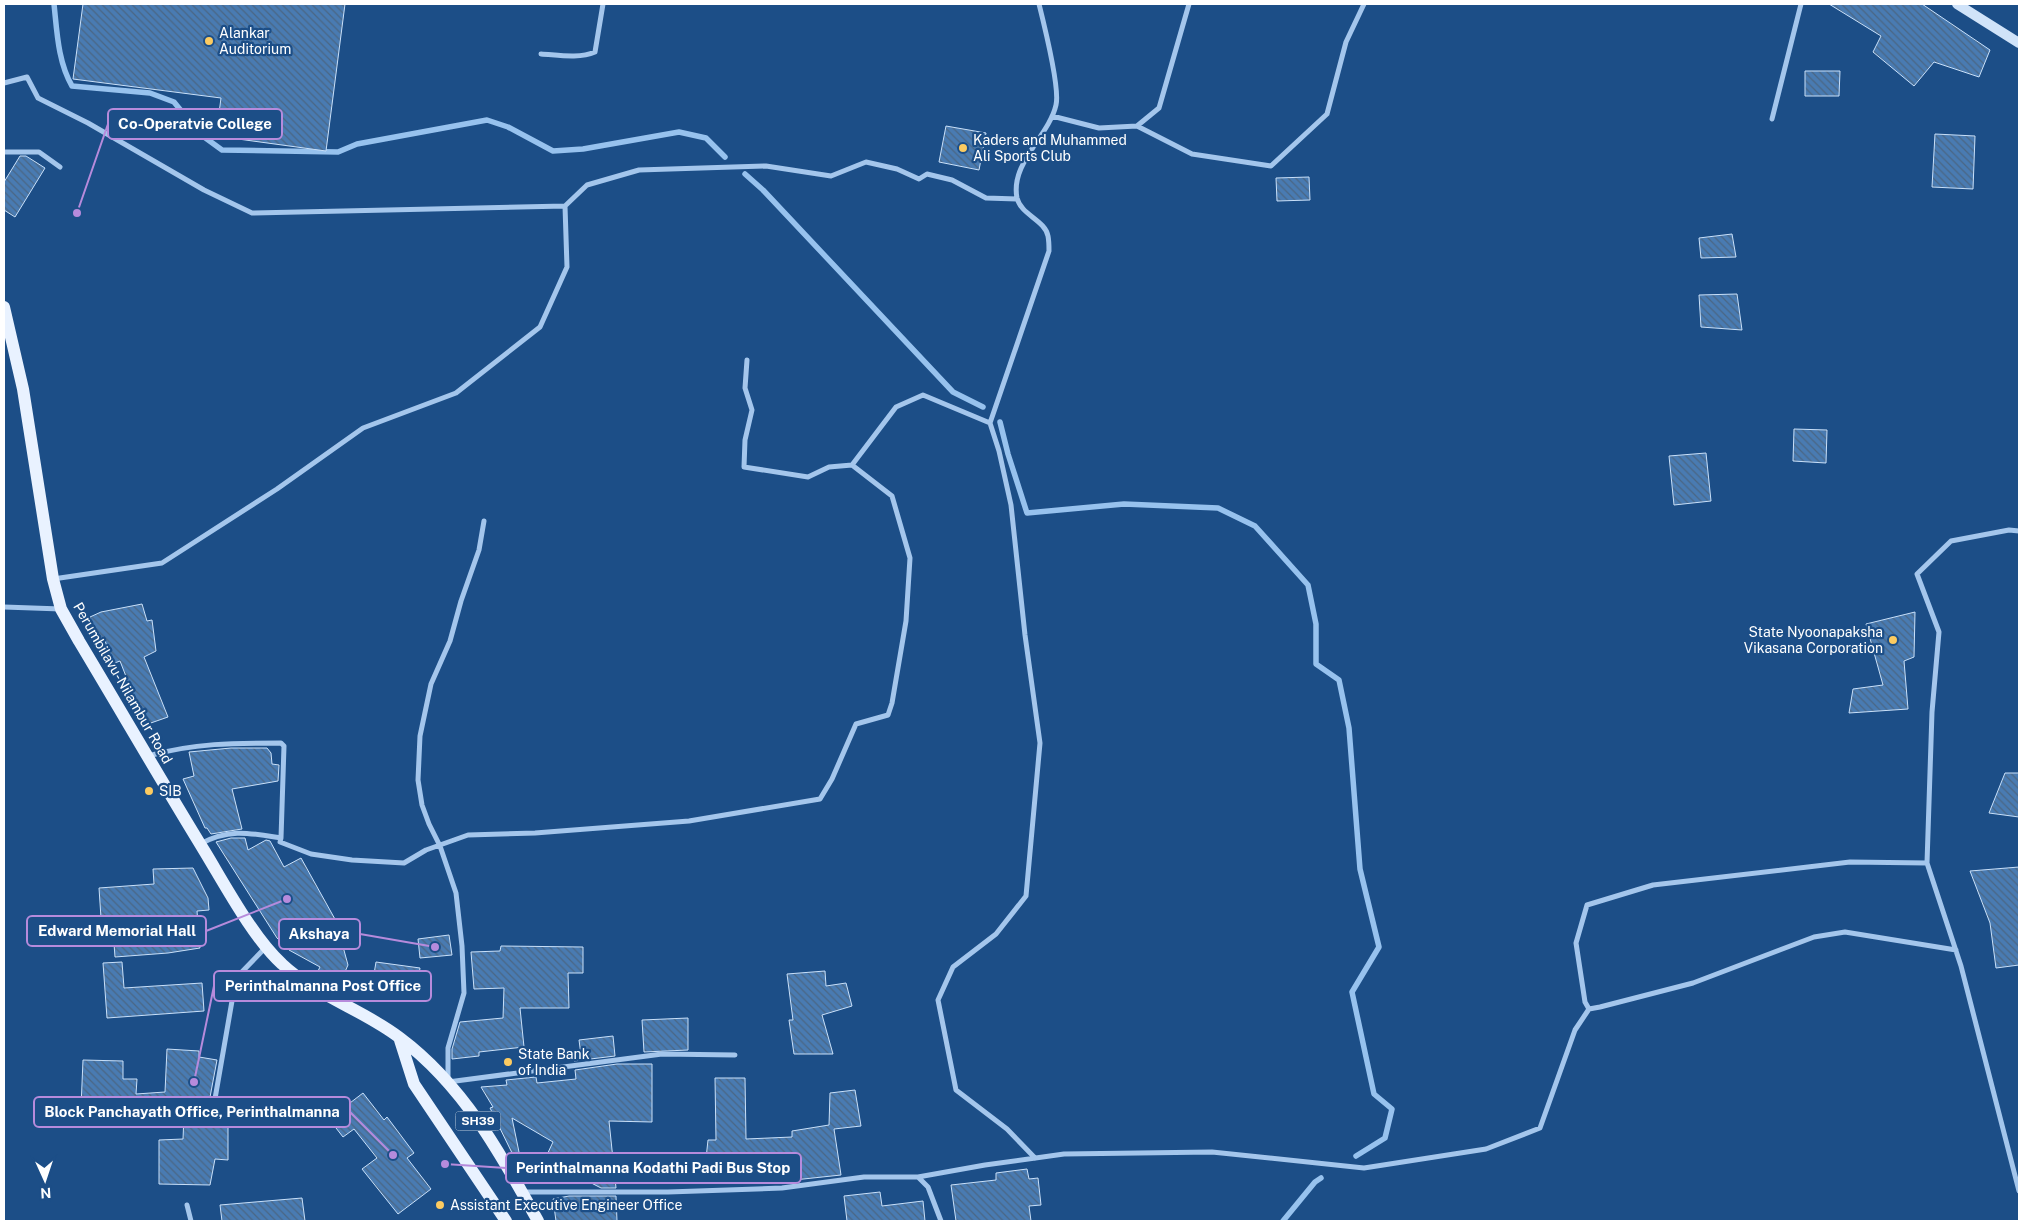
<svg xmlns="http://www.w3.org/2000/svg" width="2023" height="1225" viewBox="0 0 2023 1225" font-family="'Public Sans',sans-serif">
	<defs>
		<pattern id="building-back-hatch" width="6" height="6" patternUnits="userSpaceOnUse" patternTransform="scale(1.25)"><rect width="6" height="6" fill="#497bb2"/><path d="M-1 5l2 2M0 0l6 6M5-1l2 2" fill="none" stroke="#4a6684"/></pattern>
	</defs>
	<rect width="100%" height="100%" fill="#1c4e87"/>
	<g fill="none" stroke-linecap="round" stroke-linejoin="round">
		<path stroke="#97c2ee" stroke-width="5.5" d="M 54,4 C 57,32 58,62 72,86 L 150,93 L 174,102 L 200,134 L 222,150 L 338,152 L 357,144 L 487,120 L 508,127 L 553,151 L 583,149 L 679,132 L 706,138 L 725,157
			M 745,174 L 763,190 L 953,392 L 983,407
			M 1000,422 L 1008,454 L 1027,513 L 1124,504 L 1218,508 L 1255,526 L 1308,585 L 1316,624 L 1316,664 L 1339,680 L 1349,728 L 1360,869 L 1379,947 L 1352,992 L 1374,1094 L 1392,1109 L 1385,1138 L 1356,1156
			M 1283,1221 L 1315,1182 L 1321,1178"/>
	</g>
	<path fill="url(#building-back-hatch)" stroke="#c9e0f9" d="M 83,4 L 345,4 L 326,151 L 216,136 L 221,98 L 73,79 Z
		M 1829,4 L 1922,4 L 1990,50 L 1979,77 L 1934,62 L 1914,86 L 1873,52 L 1881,36 Z
		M 1805,71 L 1840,71 L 1839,96 L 1805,96 Z
		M 946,126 L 986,133 L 979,170 L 939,162 Z
		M 1935,134 L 1975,136 L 1973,189 L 1932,187 Z
		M 20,156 L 26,156 L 45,168 L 15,217 L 4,210 L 4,182 Z
		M 1309,177 L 1310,200 L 1277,201 L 1276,178 Z
		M 1732,234 L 1736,257 L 1701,258 L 1699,238 Z
		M 1737,294 L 1742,330 L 1701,327 L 1699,295 Z
		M 1794,429 L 1827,430 L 1826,463 L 1793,461 Z
		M 1706,453 L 1711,501 L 1674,505 L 1669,456 Z
		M 142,604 L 147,621 L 152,620 L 156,651 L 144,657 L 168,717 L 145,725 L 120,661 L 112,664 L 104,637 L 97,639 L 90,617 L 101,612 Z
		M 1915,612 L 1914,657 L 1904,661 L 1908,709 L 1849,713 L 1853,689 L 1883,685 L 1866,624 Z
		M 231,748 L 267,748 L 271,753 L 272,764 L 279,765 L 278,781 L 232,789 L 242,829 L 211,834 L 207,828 L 205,828 L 183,779 L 194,776 L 189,752 Z
		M 2005,773 L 2019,773 L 2019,817 L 1989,813 Z
		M 231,838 L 245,838 L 248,850 L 266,840 L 270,841 L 284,867 L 301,858 L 336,921 L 348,965 L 340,983 L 318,971 L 320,967 L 289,950 L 277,938 L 216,842 Z
		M 2019,867 L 2019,965 L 1996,968 L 1990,923 L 1970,871 Z
		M 193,868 L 208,898 L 209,910 L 197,911 L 200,948 L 168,953 L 115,957 L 112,917 L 101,918 L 99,888 L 154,884 L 153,869 Z
		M 449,935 L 452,955 L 420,958 L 418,939 Z
		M 501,946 L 583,947 L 583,973 L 568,973 L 569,1008 L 520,1008 L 524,1047 L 479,1052 L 479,1056 L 452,1059 L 452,1049 L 460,1022 L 503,1018 L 504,988 L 474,989 L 471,952 L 500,951 Z
		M 122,962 L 124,988 L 202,983 L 204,1011 L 107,1018 L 103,963 Z
		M 376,962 L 420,968 L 416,993 L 372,986 Z
		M 825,971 L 826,986 L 846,983 L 852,1006 L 822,1015 L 833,1054 L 794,1054 L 789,1020 L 793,1020 L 787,974 Z
		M 688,1018 L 688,1050 L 644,1052 L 642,1020 Z
		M 613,1036 L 615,1056 L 574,1061 L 574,1055 L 581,1055 L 579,1040 Z
		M 167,1049 L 199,1051 L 199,1057 L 217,1060 L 207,1113 L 210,1120 L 215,1119 L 217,1111 L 246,1106 L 228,1124 L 228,1160 L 215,1159 L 210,1185 L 159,1184 L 159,1140 L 183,1139 L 184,1115 L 152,1109 L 81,1107 L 83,1060 L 123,1061 L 123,1079 L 137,1079 L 136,1094 L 165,1092 Z
		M 617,1064 L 652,1064 L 652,1122 L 609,1121 L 616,1188 L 601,1188 L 545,1159 L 553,1142 L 512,1118 L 520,1157 L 515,1159 L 490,1108 L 493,1107 L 481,1087 L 507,1085 L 506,1080 L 536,1077 L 537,1083 L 576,1079 L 575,1070 Z
		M 715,1078 L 745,1078 L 746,1139 L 792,1137 L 792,1131 L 829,1125 L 830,1093 L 855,1090 L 861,1126 L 834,1129 L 841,1175 L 794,1180 L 794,1176 L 704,1177 L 708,1140 L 716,1140 Z
		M 363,1093 L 384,1120 L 387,1117 L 414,1153 L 407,1158 L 431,1189 L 398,1214 L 362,1169 L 377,1158 L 354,1129 L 343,1137 L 329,1119 Z
		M 1027,1169 L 1029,1179 L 1038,1178 L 1041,1205 L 1029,1206 L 1031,1221 L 956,1221 L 951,1185 L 996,1180 L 996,1173 Z
		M 880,1192 L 882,1206 L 923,1201 L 925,1221 L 847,1221 L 844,1196 Z
		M 569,1196 L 616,1196 L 617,1221 L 556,1221 L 553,1199 Z
		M 302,1198 L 305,1221 L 222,1221 L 220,1205 Z"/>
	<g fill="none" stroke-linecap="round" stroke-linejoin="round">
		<path stroke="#a4c6ec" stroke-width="5" d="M 541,54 C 558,55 579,59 595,52 L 603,4
			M 4,83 L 27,77 L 38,98 L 88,123 L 204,190 L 252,213 L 565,206
			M 1052,116 L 1099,128 L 1137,126 L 1159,108 L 1189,4
			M 1772,119 L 1801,4
			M 1137,126 L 1192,154 L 1271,166 L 1327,114 L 1346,42 L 1364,4
			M 4,152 L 39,152 L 60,167
			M 747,360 L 745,388 L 752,410 L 745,440 L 744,467 L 808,477 L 829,467 L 852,465 L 896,407 L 923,395 L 990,423
			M 484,521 L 479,550 L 461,601 L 450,641 L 431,684 L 420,736 L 418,780 L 422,805 L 429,824 L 440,846 L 456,893 L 462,946 L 464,993 L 448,1048 L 448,1082 L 662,1054 L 735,1055
			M 2019,531 L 2009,530 L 1951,541 L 1917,574 L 1939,632 L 1932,712 L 1927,863 L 1961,966 L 2019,1191
			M 53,579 L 162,563 L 277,489 L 363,428 L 456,393 L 540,327 L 567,267 L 565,206 L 587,185 L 639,170 L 766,166 L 831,176 L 866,162 L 897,169 L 919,179 L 927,174 L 952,180 L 986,198 L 1017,199
			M 4,607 L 61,609
			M 148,756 C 194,743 234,743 281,743 L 284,746 L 281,838
			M 200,844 C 229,828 250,833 281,838 L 280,842 L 311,854 L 352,860 L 404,863 L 426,850 L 468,835 L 535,833 L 689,821 L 820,799 L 832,779 L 856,724 L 888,715 L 892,703 L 906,621 L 910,558 L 892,496 L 852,465
			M 1927,863 L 1850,862 L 1653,885 L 1587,905 L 1576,943 L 1585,1002 L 1589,1009 L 1600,1007 L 1693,983 L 1814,937 L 1845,932 L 1956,950
			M 212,1116 L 236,978 L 266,947
			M 1035,1158 L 1007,1129 L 956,1090 L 938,1000 L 953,967 L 996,934 L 1026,896 L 1040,743 L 1025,635 L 1011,505 L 999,451 L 990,423 L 1049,251 C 1049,246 1049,241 1048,236 C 1045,220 1021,215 1017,198 C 1010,163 1049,136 1056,105 C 1060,89 1044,24 1039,4
			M 918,1177 L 985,1165 L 1064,1154 L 1212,1152 L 1364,1168 L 1486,1149 L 1540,1128 L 1575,1030 L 1589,1009
			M 522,1192 L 668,1192 L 782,1188 L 864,1177 L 918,1177 L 928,1187 L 941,1221
			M 187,1205 L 191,1221"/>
		<path stroke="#d0e3f9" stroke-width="10" d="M 1957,4 L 2019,43"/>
		<path stroke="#e9f2ff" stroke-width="12" d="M 4,307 L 23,389 L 53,579 L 61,609 L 79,641 C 121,711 162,782 205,852 C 225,885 254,939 282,964 C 316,996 364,1010 400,1038 C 463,1085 501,1154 538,1221
			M 399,1037 L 414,1084 L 506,1221"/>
	</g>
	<g fill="#fccb61" stroke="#1c4e87" stroke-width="2">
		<circle cx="209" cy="41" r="5"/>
		<circle cx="963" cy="148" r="5"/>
		<circle cx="1893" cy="640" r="5"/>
		<circle cx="149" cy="791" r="5"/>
		<circle cx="508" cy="1062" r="5"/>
		<circle cx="440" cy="1205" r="5"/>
	</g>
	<g text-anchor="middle" stroke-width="4.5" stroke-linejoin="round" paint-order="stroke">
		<rect fill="#1c4e87" stroke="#bbcadb" stroke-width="1" x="455.5" y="1111.5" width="45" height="19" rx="4"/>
		<g font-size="12" font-weight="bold" fill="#fff">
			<text x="478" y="1125">SH39</text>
		</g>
		<g font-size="14" fill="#fff" stroke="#1c4e87" text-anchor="start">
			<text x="219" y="38">Alankar<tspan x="219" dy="16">Auditorium</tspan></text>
			<text x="973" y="145">Kaders and Muhammed<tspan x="973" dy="16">Ali Sports Club</tspan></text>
			<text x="1883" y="637" text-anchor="end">State Nyoonapaksha<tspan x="1883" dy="16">Vikasana Corporation</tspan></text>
			<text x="159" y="796">SIB</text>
			<text x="518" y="1059">State Bank<tspan x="518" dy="16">of India</tspan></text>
			<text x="450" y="1210">Assistant Executive Engineer Office</text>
		</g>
		<g font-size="14" fill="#fff" stroke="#1c4e87">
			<text transform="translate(123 683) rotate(60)" y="5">Perumbilavu-Nilambur Road</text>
		</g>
	</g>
	<path fill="none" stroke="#b68bdc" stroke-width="2" d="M77 213L108 124M287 899L206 931M435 947L360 934M194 1082L214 986M393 1155L350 1112M445 1164L506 1168"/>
	<g fill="#b68bdc" stroke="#1c4e87" stroke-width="2">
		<circle cx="77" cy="213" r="5"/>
		<circle cx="287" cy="899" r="5"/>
		<circle cx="435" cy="947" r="5"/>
		<circle cx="194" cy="1082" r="5"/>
		<circle cx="393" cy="1155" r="5"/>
		<circle cx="445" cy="1164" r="5"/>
	</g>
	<g fill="#1c4e87" stroke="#b68bdc" stroke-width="2">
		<rect x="108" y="109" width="174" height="30" rx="5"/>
		<rect x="27" y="916" width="179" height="30" rx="5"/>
		<rect x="279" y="919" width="81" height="30" rx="5"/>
		<rect x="214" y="971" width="217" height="30" rx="5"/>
		<rect x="34" y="1097" width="316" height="30" rx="5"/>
		<rect x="506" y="1153" width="295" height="30" rx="5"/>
	</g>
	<g font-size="15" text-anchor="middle" font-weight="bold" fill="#fff">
		<text x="195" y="129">Co-Operatvie College</text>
		<text x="117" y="936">Edward Memorial Hall</text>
		<text x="319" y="939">Akshaya</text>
		<text x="323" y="991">Perinthalmanna Post Office</text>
		<text x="192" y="1117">Block Panchayath Office, Perinthalmanna</text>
		<text x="653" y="1173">Perinthalmanna Kodathi Padi Bus Stop</text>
	</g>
	<rect width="2023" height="1225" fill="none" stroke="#ffffff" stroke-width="10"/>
	<g transform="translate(45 1180) rotate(177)" stroke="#1c4e87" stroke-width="4" paint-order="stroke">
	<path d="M0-4L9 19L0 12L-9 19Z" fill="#ffffff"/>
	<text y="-8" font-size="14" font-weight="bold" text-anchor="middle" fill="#ffffff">N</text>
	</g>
</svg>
